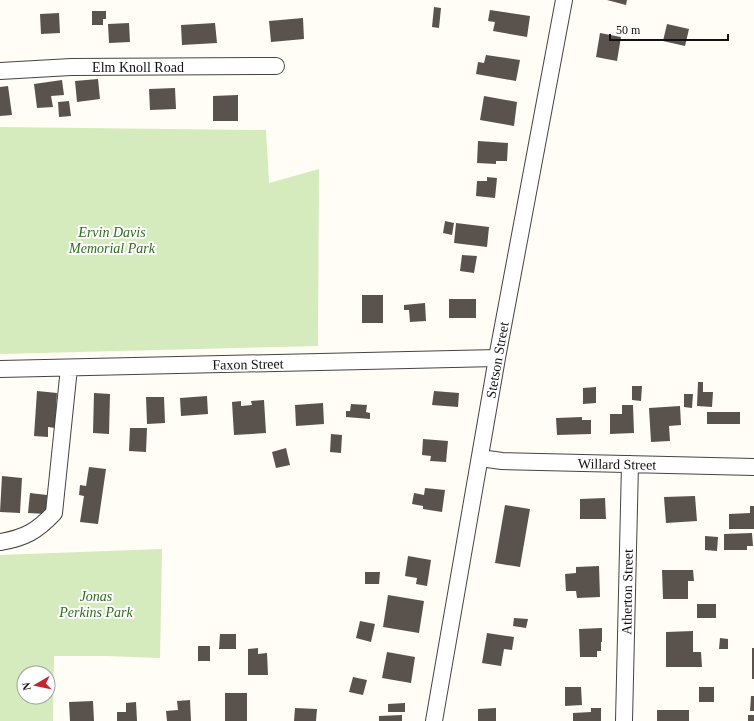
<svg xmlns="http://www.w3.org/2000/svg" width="754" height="721" viewBox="0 0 754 721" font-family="'Times New Roman',serif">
	<rect width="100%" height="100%" fill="#fffdf5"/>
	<path fill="#d5ebbd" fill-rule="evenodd" d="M 0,127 L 266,130 L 269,183 L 319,169 L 318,346 L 0,354 Z
		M 162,549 L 160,658 L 107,656 L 54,656 L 53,721 L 0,721 L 0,555 ZM 24,673 L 48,673 L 48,697 L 24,697 Z"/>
	<path fill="#5a524d" d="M 607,0 L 627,0 L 626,5 Z
		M 434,7 L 441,8 L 439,28 L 432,27 Z
		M 490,10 L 530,16 L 527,37 L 493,31 L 495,22 L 488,21 Z
		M 92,11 L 106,11 L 106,19 L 103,19 L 103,25 L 92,25 Z
		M 59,13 L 60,33 L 41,34 L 40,14 Z
		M 303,18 L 304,39 L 271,42 L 269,21 Z
		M 129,23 L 130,42 L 109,43 L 108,24 Z
		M 215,23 L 217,43 L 182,45 L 181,25 Z
		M 667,24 L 689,29 L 685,46 L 663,41 Z
		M 600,33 L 621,37 L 617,61 L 596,57 Z
		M 486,55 L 520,60 L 516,81 L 476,74 L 478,62 L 484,63 Z
		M 98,79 L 100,99 L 77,102 L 75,81 Z
		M 62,80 L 64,95 L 51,96 L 53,107 L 37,108 L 34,84 Z
		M 8,86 L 12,115 L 0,116 L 0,87 Z
		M 175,88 L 176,109 L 150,110 L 149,89 Z
		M 238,95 L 238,121 L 213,121 L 213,96 Z
		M 484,96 L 517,102 L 514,126 L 480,120 Z
		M 69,101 L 71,116 L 59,117 L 58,102 Z
		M 478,141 L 508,143 L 507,161 L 496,161 L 496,164 L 477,163 Z
		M 487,177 L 497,178 L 495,198 L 476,196 L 477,181 L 487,181 Z
		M 445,221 L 454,223 L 452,235 L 443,233 Z
		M 456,223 L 489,227 L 487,247 L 454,243 Z
		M 462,255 L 477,256 L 474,273 L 460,271 Z
		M 362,295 L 383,295 L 383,323 L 362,323 Z
		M 449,299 L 476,299 L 476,318 L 449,318 Z
		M 425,303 L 426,321 L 410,322 L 409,310 L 404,310 L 404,305 Z
		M 698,382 L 703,382 L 703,392 L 713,392 L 712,407 L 697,406 Z
		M 632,386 L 642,386 L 641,401 L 632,400 Z
		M 596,387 L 596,403 L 583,404 L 583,388 Z
		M 37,391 L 57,393 L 55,428 L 48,427 L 48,437 L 34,436 Z
		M 434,391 L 459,393 L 458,407 L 432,405 Z
		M 94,393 L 110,394 L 109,434 L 93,433 Z
		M 684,394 L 693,394 L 692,408 L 684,407 Z
		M 207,396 L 208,414 L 181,416 L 180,398 Z
		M 146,397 L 164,397 L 165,423 L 147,424 Z
		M 264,400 L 266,433 L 234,435 L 232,402 L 241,401 L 241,406 L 252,405 L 251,401 Z
		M 323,403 L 324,424 L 296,426 L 295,405 Z
		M 351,404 L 367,405 L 366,412 L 370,413 L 370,419 L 346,417 L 346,411 L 350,411 Z
		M 622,405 L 633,405 L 634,433 L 610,434 L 610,414 L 622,414 Z
		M 680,406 L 681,425 L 669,426 L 670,441 L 651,442 L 649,408 Z
		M 707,412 L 740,412 L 740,424 L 707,424 Z
		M 582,417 L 582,420 L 591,420 L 591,434 L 557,435 L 556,418 Z
		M 130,428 L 147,428 L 146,452 L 129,451 Z
		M 331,434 L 342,435 L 341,453 L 330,452 Z
		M 423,439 L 448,441 L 446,462 L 430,461 L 431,456 L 422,455 Z
		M 286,448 L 290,465 L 276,468 L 272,452 Z
		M 89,467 L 106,469 L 98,524 L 80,522 L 84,496 L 79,495 L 80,485 L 86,486 Z
		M 2,476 L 22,478 L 20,513 L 0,512 Z
		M 425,488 L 445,490 L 442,512 L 423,509 L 423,506 L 412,504 L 414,493 L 424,495 Z
		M 30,493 L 47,495 L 46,514 L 28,513 Z
		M 695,496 L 697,521 L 666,523 L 664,497 Z
		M 605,498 L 606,519 L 580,519 L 580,499 Z
		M 505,505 L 530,509 L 520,567 L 495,563 Z
		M 750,506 L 754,506 L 754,529 L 729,529 L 729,514 L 750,513 Z
		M 752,533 L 753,546 L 747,546 L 747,550 L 724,550 L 724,534 Z
		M 705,536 L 718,537 L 717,551 L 705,550 Z
		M 408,556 L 431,560 L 427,586 L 416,584 L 417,578 L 405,576 Z
		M 599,566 L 600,597 L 577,598 L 576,591 L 566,591 L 565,574 L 576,573 L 576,567 Z
		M 662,570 L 693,570 L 694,581 L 688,581 L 688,599 L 663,599 Z
		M 365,572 L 380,572 L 379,584 L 365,584 Z
		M 388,595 L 424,601 L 419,633 L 383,627 Z
		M 697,604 L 716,604 L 716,618 L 697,618 Z
		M 514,618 L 528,619 L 526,628 L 513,626 Z
		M 360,621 L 375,624 L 371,642 L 356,638 Z
		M 602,628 L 602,642 L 601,642 L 601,651 L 597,651 L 597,657 L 580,657 L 579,629 Z
		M 693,631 L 693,652 L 701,652 L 702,667 L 666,667 L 666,632 Z
		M 487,633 L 514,637 L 512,650 L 504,649 L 501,666 L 482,663 Z
		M 220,634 L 236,634 L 236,649 L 219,649 Z
		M 720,638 L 728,639 L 728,649 L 719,649 Z
		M 198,646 L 210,646 L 210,661 L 198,661 Z
		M 258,648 L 258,654 L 267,653 L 268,675 L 248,675 L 248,649 Z
		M 752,648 L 754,648 L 754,679 L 752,679 Z
		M 387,652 L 415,657 L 411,683 L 382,678 Z
		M 353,677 L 367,680 L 363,695 L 349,692 Z
		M 565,687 L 581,687 L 582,705 L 565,706 Z
		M 699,687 L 714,687 L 714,702 L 699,702 Z
		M 225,693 L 247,693 L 247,721 L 225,721 Z
		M 751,696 L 754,696 L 754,711 L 750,711 Z
		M 190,700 L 191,721 L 167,721 L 166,711 L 178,710 L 177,701 Z
		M 93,701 L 94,721 L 70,721 L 69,702 Z
		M 136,702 L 137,721 L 117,721 L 117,712 L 126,712 L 126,703 Z
		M 405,703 L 405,712 L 388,712 L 388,704 Z
		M 295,708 L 317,709 L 316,721 L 294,721 Z
		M 496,708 L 496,721 L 478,721 L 478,709 Z
		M 591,708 L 601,708 L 601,721 L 573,721 L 573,713 L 591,712 Z
		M 657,710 L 689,710 L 689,721 L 657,721 Z
		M 402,715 L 402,721 L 379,721 L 379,716 Z
		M 748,715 L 754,715 L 754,721 L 748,721 Z"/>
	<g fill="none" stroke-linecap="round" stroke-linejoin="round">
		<g stroke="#444" stroke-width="18">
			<path id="minor" d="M 0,71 L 71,67 L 276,66
				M 0,369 L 497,358
				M 480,458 L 502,461 L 754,467
				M 0,542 C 25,538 37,531 54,513 L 69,368
				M 434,721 L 497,358 L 564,0
				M 624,721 L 630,464"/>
		</g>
		<use href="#minor" stroke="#fff" stroke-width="16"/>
	</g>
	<g text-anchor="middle" stroke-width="4" stroke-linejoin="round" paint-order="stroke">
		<g font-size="14" fill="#111" stroke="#fff">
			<text x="138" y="72">Elm Knoll Road</text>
			<text transform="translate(497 360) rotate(-80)" y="5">Stetson Street</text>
			<text transform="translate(248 364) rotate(-1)" y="5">Faxon Street</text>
			<text transform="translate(617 464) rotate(1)" y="5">Willard Street</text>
			<text transform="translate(627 592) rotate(-89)" y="5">Atherton Street</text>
		</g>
		<g font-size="14" font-style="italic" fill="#2f6b1f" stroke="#fff">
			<text x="112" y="237">Ervin Davis<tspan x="112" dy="16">Memorial Park</tspan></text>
			<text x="96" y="601">Jonas<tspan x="96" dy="16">Perkins Park</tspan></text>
		</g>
	</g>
	<g transform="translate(36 685) rotate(261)"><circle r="19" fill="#ffffff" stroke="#a0a0a0"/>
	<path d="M0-3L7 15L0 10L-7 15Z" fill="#c4262e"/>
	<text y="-6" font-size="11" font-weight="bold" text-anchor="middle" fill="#111111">N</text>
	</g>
	<path d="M610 34v6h118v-6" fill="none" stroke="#111111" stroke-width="2"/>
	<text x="616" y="34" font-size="12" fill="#111111" stroke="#ffffff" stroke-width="3" paint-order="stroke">50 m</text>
</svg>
